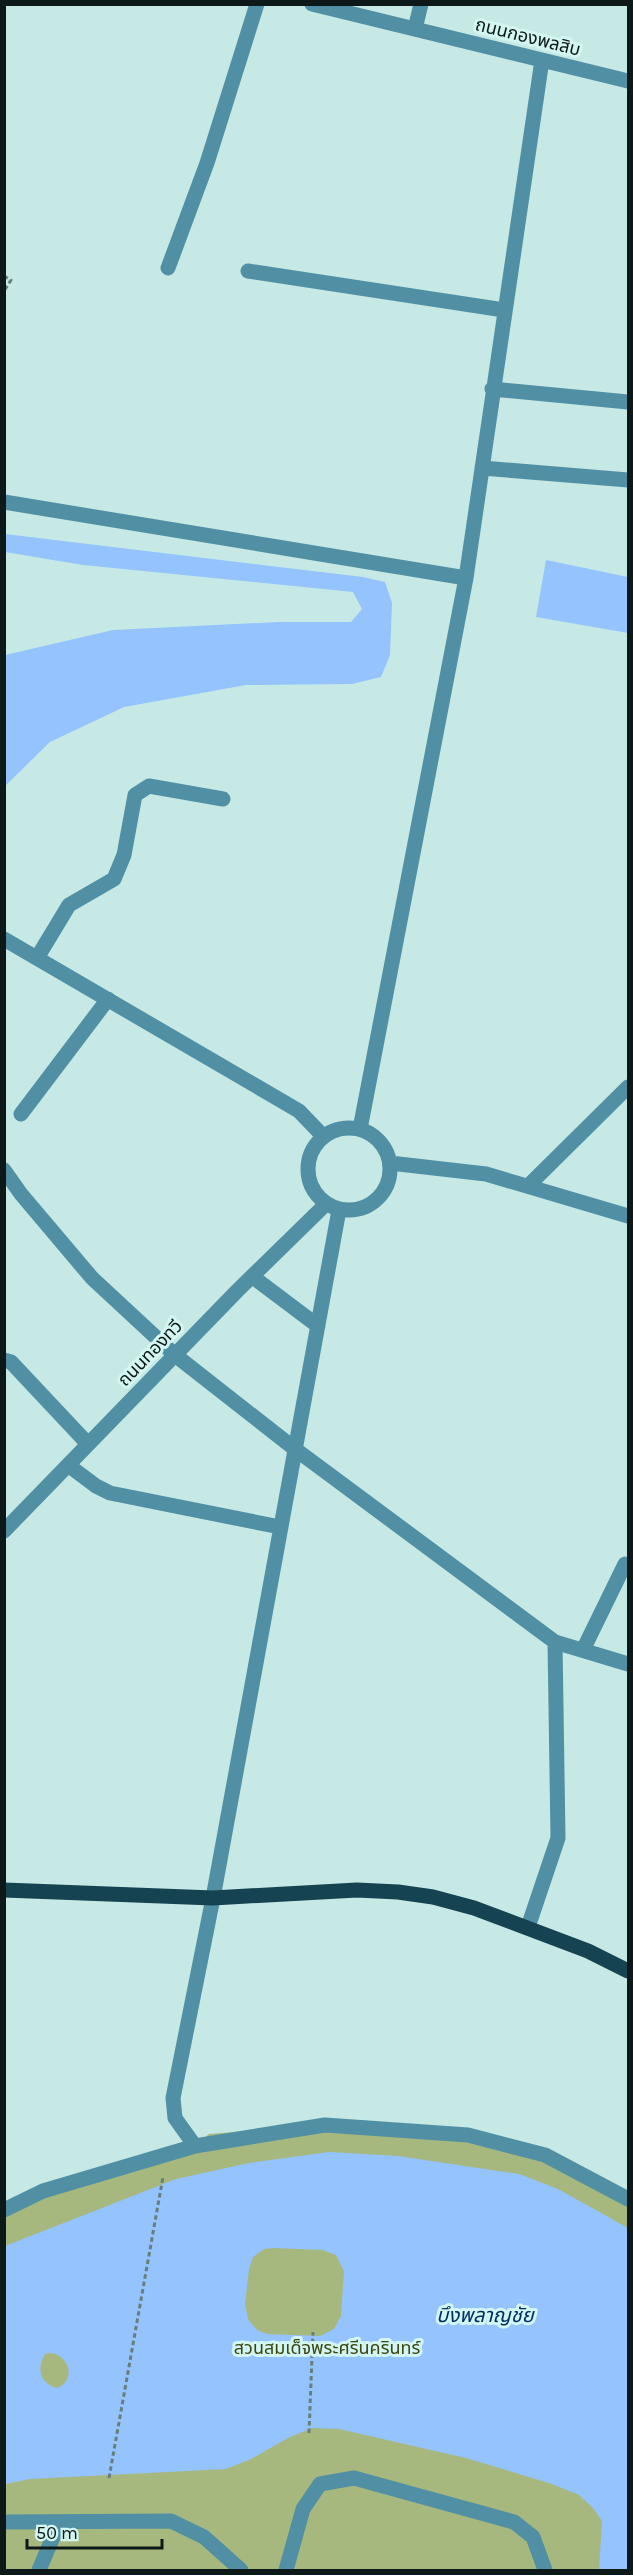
<svg xmlns="http://www.w3.org/2000/svg" width="633" height="2575" viewBox="0 0 633 2575" font-family="Karla,'Noto Sans Thai',sans-serif">
	<rect width="100%" height="100%" fill="#c6e9e5"/>
	<path fill="#a7b87f" d="M 325,2125 L 468,2135 L 545,2155 L 628,2199 L 628,2570 L 5,2570 L 5,2210 L 194,2146 L 209,2134 Z"/>
	<path fill="#94c3fe" fill-rule="evenodd" d="M 5,534 L 363,577 L 385,582 L 392,603 L 390,655 L 381,677 L 352,684 L 246,685 L 124,707 L 50,742 L 5,786 L 5,655 L 113,630 L 279,622 L 351,622 L 362,609 L 353,592 L 83,565 L 5,552 Z
		M 546,560 L 628,577 L 628,633 L 536,617 Z
		M 329,2152 L 398,2156 L 519,2174 L 558,2189 L 628,2228 L 628,2570 L 599,2570 L 602,2521 L 593,2508 L 579,2495 L 552,2484 L 466,2458 L 339,2429 L 312,2428 L 288,2438 L 251,2459 L 226,2469 L 30,2479 L 5,2484 L 5,2246 L 176,2179 L 249,2163 ZM 275,2248 L 323,2250 L 336,2255 L 344,2271 L 341,2316 L 334,2329 L 320,2336 L 267,2334 L 257,2330 L 248,2319 L 245,2305 L 249,2269 L 253,2257 L 264,2249 ZM 50,2353 C 69,2354 77,2381 57,2388 C 40,2383 36,2369 45,2354 Z"/>
	<g fill="none" stroke-linecap="round" stroke-linejoin="round">
		<path stroke="#677e7c" stroke-width="3" stroke-dasharray="4.5 3" stroke-linecap="butt" d="M 4,276 L 11,280 L 4,291
			M 309,2433 L 313,2332
			M 109,2478 L 163,2177"/>
		<path stroke="#5190a4" stroke-width="15" d="M 312,4 L 628,81
			M 415,29 L 421,4
			M 168,268 L 207,163 L 257,4
			M 248,271 L 504,310
			M 492,389 L 628,402
			M 482,468 L 628,480
			M 4,502 L 466,578
			M 4,939 L 299,1111 L 323,1136
			M 37,958 L 69,905 L 114,879 L 124,855 L 135,795 L 149,786 L 223,799
			M 21,1114 L 108,999
			M308 1169a41 41 0 1 1 82 0a41 41 0 1 1-82 0Z
			M 360,1129 L 466,578 L 542,60
			M 390,1163 L 486,1174 L 628,1216
			M 4,1170 L 21,1194 L 92,1278 L 175,1355 L 295,1449 L 555,1642 L 628,1664
			M 529,1185 L 628,1087
			M 253,1277 L 318,1326
			M 4,1360 L 11,1362 L 88,1444
			M 68,1465 L 96,1486 L 110,1493 L 280,1527
			M 4,1531 L 238,1290 L 326,1204
			M 583,1650 L 625,1564
			M 528,1927 L 558,1838 L 555,1642
			M 195,2146 L 175,2118 L 173,2098 L 213,1898 L 339,1210
			M 4,2210 L 43,2191 L 195,2146 L 325,2125 L 468,2135 L 545,2155 L 628,2199
			M 4,2522 L 171,2521 L 204,2537 L 241,2570
			M 39,2570 L 59,2523
			M 286,2570 L 303,2509 L 320,2484 L 354,2478 L 514,2522 L 533,2537 L 545,2570"/>
		<path stroke="#164351" stroke-width="15" d="M 4,1890 L 213,1898 L 357,1890 L 398,1892 L 433,1897 L 474,1908 L 588,1951 L 628,1971"/>
	</g>
	<g text-anchor="middle" stroke-width="6" stroke-linejoin="round" paint-order="stroke">
		<g font-size="18" fill="#0d1918" stroke="#d3f6f2">
			<text transform="translate(528 37) rotate(14)" y="6">ถนนกองพลสิบ</text>
			<text transform="translate(150 1353) rotate(-46)" y="6">ถนนทองทวี</text>
		</g>
		<g font-size="18" fill="#3a4611" stroke="#d3f6f2">
			<text x="327" y="2354">สวนสมเด็จพระศรีนครินทร์</text>
		</g>
		<g font-size="20" font-style="italic" fill="#003063" stroke="#d3f6f2">
			<text x="485" y="2322">บึงพลาญชัย</text>
		</g>
	</g>
	<rect width="633" height="2575" fill="none" stroke="#0d1918" stroke-width="12"/>
	<path d="M27 2539v9h135v-9" fill="none" stroke="#0d1918" stroke-width="3"/>
	<text x="36" y="2539" font-size="18" fill="#0d1918" stroke="#d3f6f2" stroke-width="4.5" paint-order="stroke">50 m</text>
</svg>
